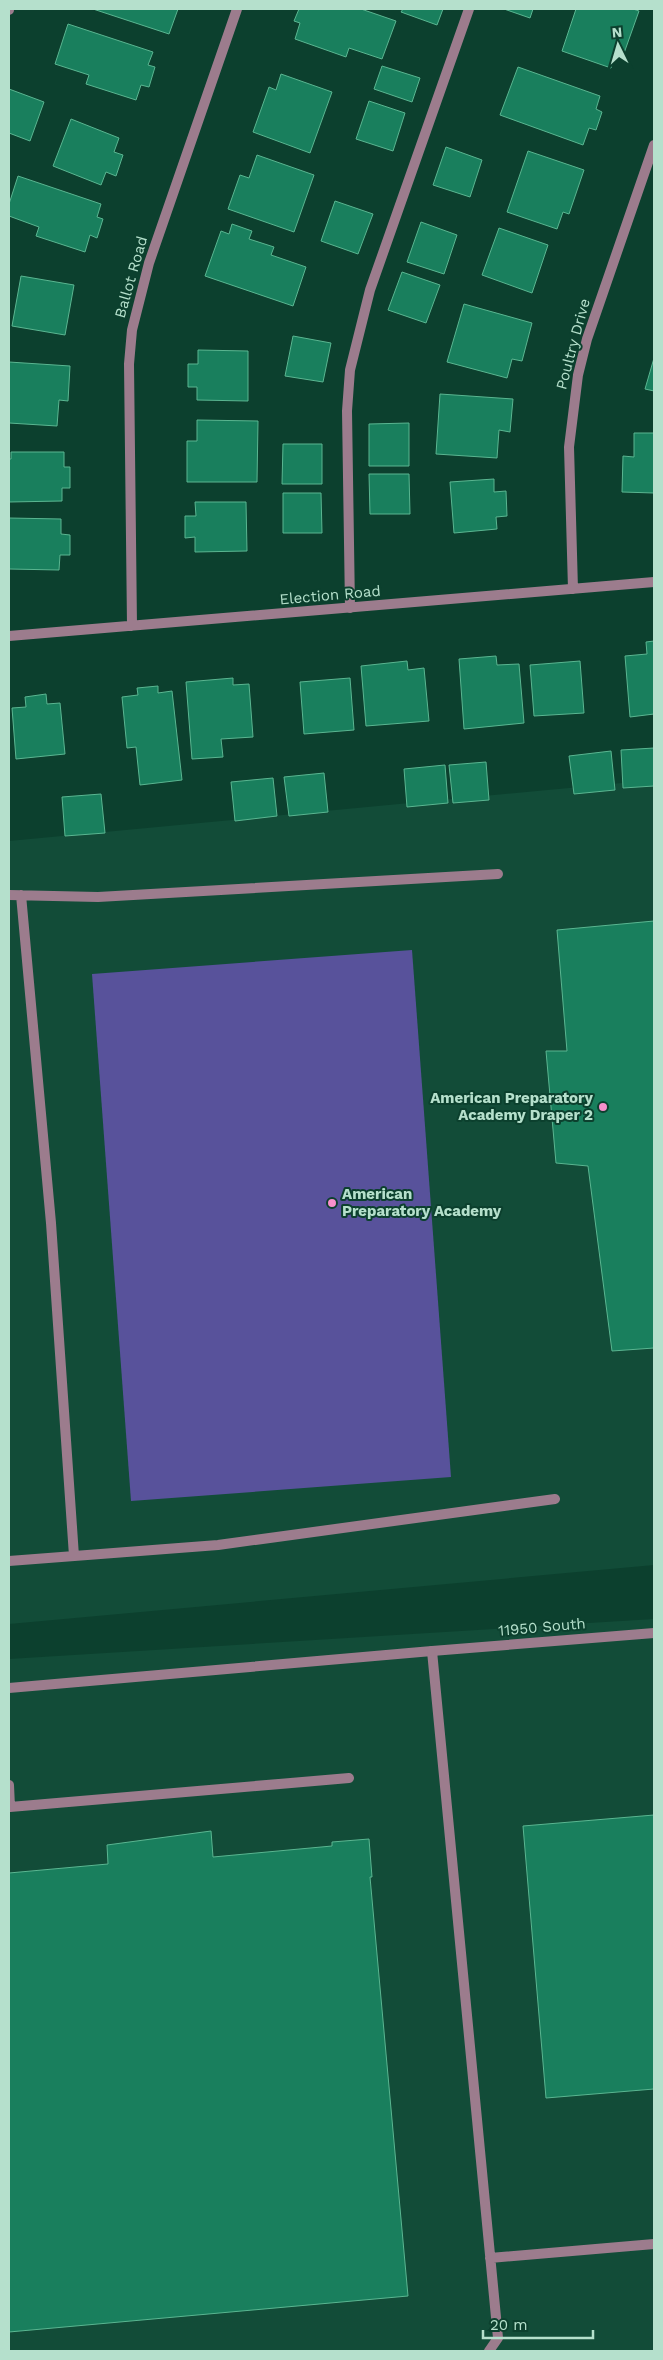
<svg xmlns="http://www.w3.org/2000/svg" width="663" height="2360" viewBox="0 0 663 2360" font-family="'Work Sans',sans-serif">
	<rect width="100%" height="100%" fill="#0c402e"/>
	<path fill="#124c38" d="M 654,780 L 654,1565 L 9,1624 L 9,841 Z
		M 654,1619 L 654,2351 L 9,2351 L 9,1659 Z"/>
	<path fill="#58529b" d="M 412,950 L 451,1477 L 131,1501 L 92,974 Z"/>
	<path fill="#197f5d" stroke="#5ab691" d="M 93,9 L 178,9 L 169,34 Z
		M 299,9 L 361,9 L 396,21 L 382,59 L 349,48 L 346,57 L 295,39 L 300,23 L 294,21 Z
		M 403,9 L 443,9 L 437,25 L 401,12 Z
		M 504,9 L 533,9 L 530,18 Z
		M 576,9 L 633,9 L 639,11 L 623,56 L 616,53 L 611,68 L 562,51 Z
		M 68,24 L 153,52 L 148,65 L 155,67 L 149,87 L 141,85 L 136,100 L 86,84 L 89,75 L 55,64 Z
		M 382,66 L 420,78 L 412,102 L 374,89 Z
		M 518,67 L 600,96 L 596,109 L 602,112 L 596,130 L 589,128 L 583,145 L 500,115 Z
		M 281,74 L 332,92 L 310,153 L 253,132 L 269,87 L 276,90 Z
		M 9,89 L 44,102 L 30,141 L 9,133 Z
		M 369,101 L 405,113 L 393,151 L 356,139 Z
		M 71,119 L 119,138 L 114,152 L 123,155 L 116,176 L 106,172 L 101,185 L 53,166 Z
		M 446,147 L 482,160 L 470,197 L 433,185 Z
		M 528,151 L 584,170 L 569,214 L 563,212 L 557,229 L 507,212 Z
		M 257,155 L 314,175 L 294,232 L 228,209 L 240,175 L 249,178 Z
		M 18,176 L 101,204 L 97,217 L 103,219 L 97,238 L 90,235 L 85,252 L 36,236 L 39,227 L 9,216 L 9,204 Z
		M 335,201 L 373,214 L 358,254 L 321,241 Z
		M 421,222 L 457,235 L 444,274 L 407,262 Z
		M 232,224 L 252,231 L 249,239 L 274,247 L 271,255 L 306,267 L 293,306 L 205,276 L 221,231 L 229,234 Z
		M 499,228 L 548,245 L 532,293 L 482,275 Z
		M 402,272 L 440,285 L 426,323 L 388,310 Z
		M 21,276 L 74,285 L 65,335 L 12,326 Z
		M 464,304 L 532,323 L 522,361 L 512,359 L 507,378 L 447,362 Z
		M 293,336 L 331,343 L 323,382 L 285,376 Z
		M 198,350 L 248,351 L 248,401 L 197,400 L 197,387 L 188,387 L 188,364 L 198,364 Z
		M 654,358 L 654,391 L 645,389 Z
		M 9,362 L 70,366 L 68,401 L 59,400 L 57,426 L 9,423 Z
		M 440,394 L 513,399 L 510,432 L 499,430 L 497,458 L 436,454 Z
		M 197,420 L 258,421 L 257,482 L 187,482 L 187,441 L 197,441 Z
		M 409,423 L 409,466 L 369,466 L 369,424 Z
		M 634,433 L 654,433 L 654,493 L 622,492 L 623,456 L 634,457 Z
		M 283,444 L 322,444 L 322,484 L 282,484 Z
		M 11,452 L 64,452 L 64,467 L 70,467 L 70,488 L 62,488 L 62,501 L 9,502 L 9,459 L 11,459 Z
		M 369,474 L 409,474 L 410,514 L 370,514 Z
		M 494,479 L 494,492 L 506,491 L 507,516 L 496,517 L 497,529 L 454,533 L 450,482 Z
		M 283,493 L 321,493 L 322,533 L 283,533 Z
		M 195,502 L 246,502 L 247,551 L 195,552 L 195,537 L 185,538 L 185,516 L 196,516 Z
		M 9,518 L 61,519 L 61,534 L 70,535 L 70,555 L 60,555 L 59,570 L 9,569 Z
		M 654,641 L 654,714 L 630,717 L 625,656 L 647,654 L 646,642 Z
		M 496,656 L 497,665 L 519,664 L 524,723 L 464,729 L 459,659 Z
		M 407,661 L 408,670 L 424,668 L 429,721 L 366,726 L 361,666 Z
		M 580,661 L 584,713 L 534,716 L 530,665 Z
		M 233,678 L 233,685 L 249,684 L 253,737 L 221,739 L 223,757 L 192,759 L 186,682 Z
		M 350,678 L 354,730 L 304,734 L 300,682 Z
		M 158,686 L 158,693 L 172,691 L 182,780 L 140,785 L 136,747 L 127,748 L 122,697 L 138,695 L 137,688 Z
		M 46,694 L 47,704 L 60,703 L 65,754 L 16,759 L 12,708 L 26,707 L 25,697 Z
		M 654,748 L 654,786 L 623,788 L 621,750 Z
		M 611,751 L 615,790 L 574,794 L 569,756 Z
		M 486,762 L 489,800 L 453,803 L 449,765 Z
		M 445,765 L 448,803 L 407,807 L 404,769 Z
		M 324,773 L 328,812 L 289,816 L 284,777 Z
		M 273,778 L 277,816 L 235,821 L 231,782 Z
		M 101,794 L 105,833 L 65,836 L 62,797 Z
		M 654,921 L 654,1348 L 612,1351 L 588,1166 L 556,1163 L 546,1051 L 567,1051 L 557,930 Z
		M 654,1815 L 654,2089 L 546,2098 L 523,1826 Z
		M 211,1831 L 213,1857 L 332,1846 L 332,1842 L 369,1839 L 372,1877 L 370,1877 L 408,2296 L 9,2332 L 9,1873 L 108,1864 L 107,1845 Z"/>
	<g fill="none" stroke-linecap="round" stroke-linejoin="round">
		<path stroke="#9c7c8d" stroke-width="10" d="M 9,10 L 9,9
			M 350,608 L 347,411 L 350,370 L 370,290 L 469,9
			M 9,895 L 98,897 L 498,874
			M 21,895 L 51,1223 L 74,1556
			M 9,1561 L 218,1545 L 555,1499
			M 9,1688 L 432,1651 L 498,2338 L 489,2351
			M 9,1785 L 10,1807 L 349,1778
			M 490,2258 L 654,2244"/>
		<path stroke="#9c7c8d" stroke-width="10" d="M 573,589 L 569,447 L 578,375 L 587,339 L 654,145
			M 132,626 L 129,364 L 132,330 L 149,263 L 237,9
			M 9,636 L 654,582
			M 432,1651 L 654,1633"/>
	</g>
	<g fill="#f890cc" stroke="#0c402e" stroke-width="2">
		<circle cx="603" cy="1107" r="5"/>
		<circle cx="332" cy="1203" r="5"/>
	</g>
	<g text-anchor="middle" stroke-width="4" stroke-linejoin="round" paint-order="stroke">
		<g font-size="15" fill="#b5e0cc" stroke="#0c402e">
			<text transform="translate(131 277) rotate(-74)" y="5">Ballot Road</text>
			<text transform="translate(573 344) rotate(-75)" y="5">Poultry Drive</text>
			<text transform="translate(330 595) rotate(-5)" y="5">Election Road</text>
			<text transform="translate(542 1627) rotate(-5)" y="5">11950 South</text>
		</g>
		<g font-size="15" font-weight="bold" fill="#b5e0cc" stroke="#0c402e" text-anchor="end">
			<text x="593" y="1103">American Preparatory<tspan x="593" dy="17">Academy Draper 2</tspan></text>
			<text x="342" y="1199" text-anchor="start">American<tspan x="342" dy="17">Preparatory Academy</tspan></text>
		</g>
	</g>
	<rect width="663" height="2360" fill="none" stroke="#b5e0cc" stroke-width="20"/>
	<g transform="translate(618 45) rotate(355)" stroke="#0c402e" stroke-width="4" paint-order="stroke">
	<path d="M0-4L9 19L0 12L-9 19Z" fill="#b5e0cc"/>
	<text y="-8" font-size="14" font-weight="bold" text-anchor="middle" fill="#b5e0cc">N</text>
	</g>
	<path d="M483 2330v8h110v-8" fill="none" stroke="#b5e0cc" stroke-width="2.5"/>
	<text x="490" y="2330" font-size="15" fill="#b5e0cc" stroke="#0c402e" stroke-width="4" paint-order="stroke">20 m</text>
</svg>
